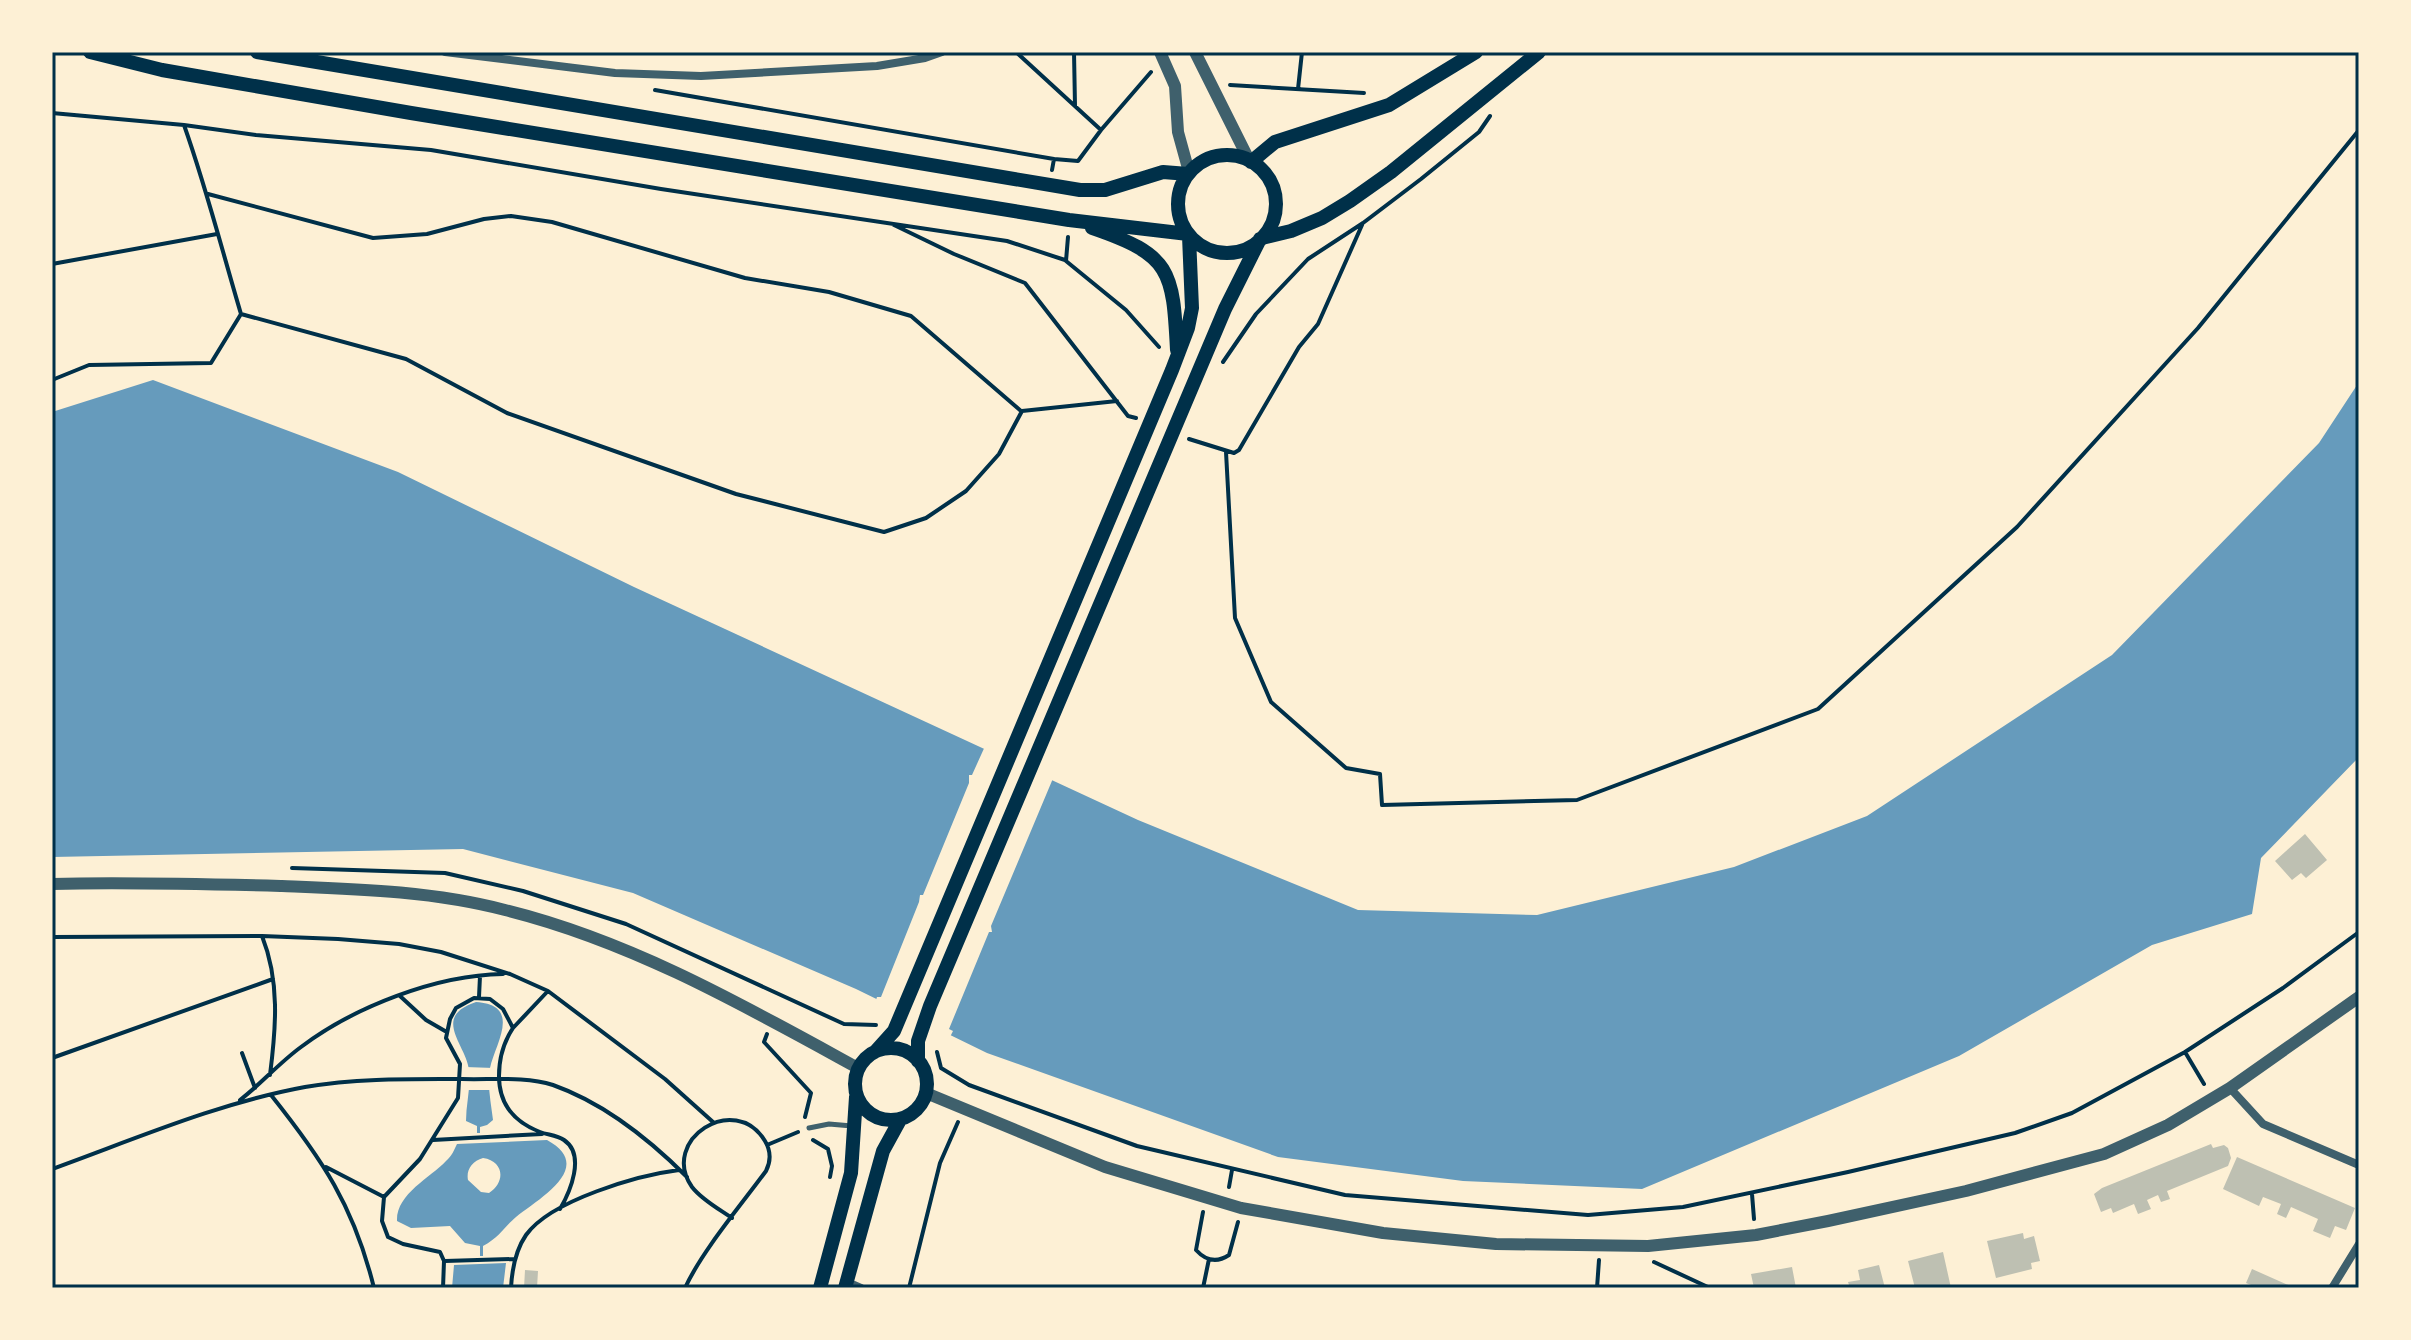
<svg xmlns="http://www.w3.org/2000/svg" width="2411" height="1340" viewBox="0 0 2411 1340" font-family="'PT Sans',sans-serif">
	<rect width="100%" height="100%" fill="#fdf0d5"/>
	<path fill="#669bbc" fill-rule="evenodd" d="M 153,380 L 398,472 L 634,587 L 1138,820 L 1358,910 L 1537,915 L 1734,867 L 1867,816 L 2112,655 L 2319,443 L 2359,382 L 2359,757 L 2261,858 L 2252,914 L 2152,945 L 1959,1056 L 1642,1189 L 1463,1181 L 1278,1157 L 987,1053 L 856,989 L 633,893 L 463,849 L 52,857 L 52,412 Z
		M 476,1002 C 523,1005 495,1044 490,1068 C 487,1085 491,1103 493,1120 L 487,1125 L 480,1127 L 480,1133 L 477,1133 L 477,1126 L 466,1121 C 466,1104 471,1087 469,1070 C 466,1044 431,1017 476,1002 Z
		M 547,1140 C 596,1167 540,1198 516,1217 C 503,1228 500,1237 483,1246 L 483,1256 L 480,1256 L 480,1246 L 465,1243 L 450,1226 L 411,1228 L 397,1221 C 396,1194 430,1178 446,1161 C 452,1156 454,1150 457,1144 ZM 483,1158 C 504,1161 506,1182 489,1193 L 481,1192 L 468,1180 C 466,1170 472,1161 483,1158 Z
		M 506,1263 L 503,1288 L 452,1288 L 454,1265 Z"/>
	<path fill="#fdf0d5" d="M 986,744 L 1054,776 L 991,926 L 992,932 L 989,932 L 949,1029 L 953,1031 L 949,1039 L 875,1003 L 877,997 L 881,997 L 919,902 L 920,895 L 923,895 L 969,783 L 969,775 L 972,775 Z
		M 465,1067 L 494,1068 L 494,1090 L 465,1090 Z"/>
	<path fill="#bec0b2" d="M 2305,834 L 2327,860 L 2306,878 L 2301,873 L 2292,880 L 2275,861 Z
		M 2211,1144 L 2213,1148 L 2224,1145 L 2228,1148 L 2231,1158 L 2228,1166 L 2167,1191 L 2170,1199 L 2161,1202 L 2158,1195 L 2147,1200 L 2151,1209 L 2138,1214 L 2134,1204 L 2113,1213 L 2111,1208 L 2101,1212 L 2094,1194 L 2102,1188 Z
		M 2237,1157 L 2355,1208 L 2346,1230 L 2335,1226 L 2330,1238 L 2313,1231 L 2318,1219 L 2291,1207 L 2286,1218 L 2277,1214 L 2281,1204 L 2263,1197 L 2259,1206 L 2223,1189 Z
		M 2023,1233 L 2024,1239 L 2034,1236 L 2040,1261 L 2031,1263 L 2032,1269 L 1996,1278 L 1987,1241 Z
		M 1943,1252 L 1951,1288 L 1915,1288 L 1908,1261 Z
		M 1879,1265 L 1885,1288 L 1850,1288 L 1848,1282 L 1860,1280 L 1858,1270 Z
		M 1792,1267 L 1796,1288 L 1754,1288 L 1751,1274 Z
		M 2252,1269 L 2295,1288 L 2250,1288 L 2251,1285 L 2246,1283 Z
		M 525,1270 L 538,1271 L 537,1288 L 524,1288 Z"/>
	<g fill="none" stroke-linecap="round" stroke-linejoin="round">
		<path stroke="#003049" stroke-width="4" d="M 1016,52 L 1101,130
			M 1074,52 L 1075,106
			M 1230,85 L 1364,93
			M 1298,89 L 1302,52
			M 655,90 L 1054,159
			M 52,113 L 184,125 L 256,135 L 431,150 L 661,189 L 1007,241 L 1065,260
			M 184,125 C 206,187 222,250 241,314 L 406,359 L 507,413 L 736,494 L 884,532 L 926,518 L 966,491 L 999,454 L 1022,411 L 1117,401
			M 1052,170 L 1054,159 L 1078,161 L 1101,130 L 1151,72
			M 208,194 L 373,238 L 427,234 L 484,219 L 511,216 L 552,222 L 745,278 L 829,292 L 911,316 L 1021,411
			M 894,225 L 954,254 L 1025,283 L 1128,416 L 1136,418
			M 1068,237 L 1066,261 L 1126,310 L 1159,347
			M 52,264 L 217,234
			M 1223,362 L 1256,314 L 1308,259 L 1363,223 L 1421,179 L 1479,132 L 1490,116
			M 52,380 L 89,365 L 211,363 L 241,314
			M 1189,439 L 1234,453 L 1239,450 L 1299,347 L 1318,324 L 1362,225
			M 1226,452 L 1235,618 L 1271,702 L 1346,768 L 1380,774 L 1382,805 L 1577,800 L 1818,709 L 2017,527 L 2198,328 L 2359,130
			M 292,868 L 445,873 L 523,891 L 626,924 L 844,1024 L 876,1025
			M 262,936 C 280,981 276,1028 270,1075
			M 52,937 L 262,936 L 338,939 L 399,944 L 441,952 L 510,974 L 548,991 L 665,1079 L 713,1122
			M 400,996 L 426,1020 L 445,1031
			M 479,997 L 480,976
			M 513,1028 L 547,992
			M 767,1034 L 764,1042 L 811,1093 L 805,1117
			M 937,1052 L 941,1068 L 969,1085 L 1137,1146 L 1345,1195 L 1588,1215 L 1683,1207 L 1848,1172 L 2015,1133 L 2072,1113 L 2185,1052 L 2283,988 L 2359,932
			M 2185,1052 L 2204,1084
			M 242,1053 L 255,1088
			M 52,1058 L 273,979
			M 271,1095 C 322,1159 354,1206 374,1288
			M 240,1100 C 261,1084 279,1063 301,1047 C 354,1007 436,975 503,974
			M 433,1140 L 542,1134
			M 813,1140 L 828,1149 L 832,1166 L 830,1177
			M 767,1145 L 798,1132
			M 326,1167 L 384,1197
			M 52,1169 C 135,1139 218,1103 305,1087 C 357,1078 410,1079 462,1079 C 491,1080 525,1076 553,1085 C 604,1103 649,1139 687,1177
			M 1229,1187 L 1232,1170
			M 1752,1194 L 1754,1219
			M 1203,1212 L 1196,1250 C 1206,1261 1217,1263 1229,1255 L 1238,1222
			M 445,1261 L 514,1259
			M 1654,1262 L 1710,1288
			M 443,1288 L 444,1261 L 440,1252 L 403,1244 L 388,1237 L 382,1221 L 384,1197 L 420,1159 L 458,1098 L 460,1064 L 446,1038 L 450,1019 L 456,1008 L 474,998 L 490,999 L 503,1009 L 513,1028 C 503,1043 499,1058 499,1076 C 499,1104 514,1122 540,1132 C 548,1135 557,1135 564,1140 C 586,1155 570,1192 560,1209
			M 511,1288 C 512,1269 515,1251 526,1235 C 551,1200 639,1175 679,1170
			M 685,1288 C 702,1251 741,1205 766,1171 C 771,1161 771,1151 765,1141 C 735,1091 659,1140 692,1187 C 702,1200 719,1209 732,1218
			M 909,1288 L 940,1163 L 958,1122
			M 1203,1288 L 1209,1259
			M 1597,1288 L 1599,1260"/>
		<path stroke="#3f606c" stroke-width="5" d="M 809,1128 L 829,1124 L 852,1126"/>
		<path stroke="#3f606c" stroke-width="8" d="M 445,52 L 615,73 L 701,76 L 877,66 L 925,58 L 942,52
			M 2230,1088 L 2263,1124 L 2359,1165
			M 847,1282 L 861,1288
			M 2332,1288 L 2359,1244"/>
		<path stroke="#3f606c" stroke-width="12" d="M 1160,52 L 1175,86 L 1178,132 L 1189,172
			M 1195,52 L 1249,160
			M 52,884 C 129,882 205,884 282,886 C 357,889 432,891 505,910 C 631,941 745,1006 858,1068
			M 926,1093 L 1105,1167 L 1241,1208 L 1383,1233 L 1496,1244 L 1648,1246 L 1756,1235 L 1828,1221 L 1966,1191 L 2104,1154 L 2168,1125 L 2230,1088 L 2359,997"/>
		<path stroke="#003049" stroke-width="14" d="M 90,52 L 162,70 L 411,113 L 1069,220 L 1188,234
			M 257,52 L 1080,190 L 1105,190 L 1163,172 L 1188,174
			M1178 204a49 49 0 1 1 98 0a49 49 0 1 1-98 0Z
			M 1251,162 L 1275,142 L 1389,105 L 1476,52
			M 1092,228 C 1171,255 1173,270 1177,350
			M 1262,238 L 1291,231 L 1322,218 L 1350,201 L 1391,172 L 1539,52
			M855 1084a36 36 0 1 1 72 0a36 36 0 1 1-72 0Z
			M 876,1051 L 894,1031 L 1172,370 L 1188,328 L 1192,308 L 1189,236
			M 918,1061 L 918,1041 L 930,1006 L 1225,309 L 1260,239
			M 820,1288 L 851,1173 L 856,1097
			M 845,1288 L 883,1151 L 900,1120"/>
	</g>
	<rect width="2411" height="1340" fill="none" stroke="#fdf0d5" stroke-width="108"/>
	<rect x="54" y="54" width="2303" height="1232" fill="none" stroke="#003049" stroke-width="3"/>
</svg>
